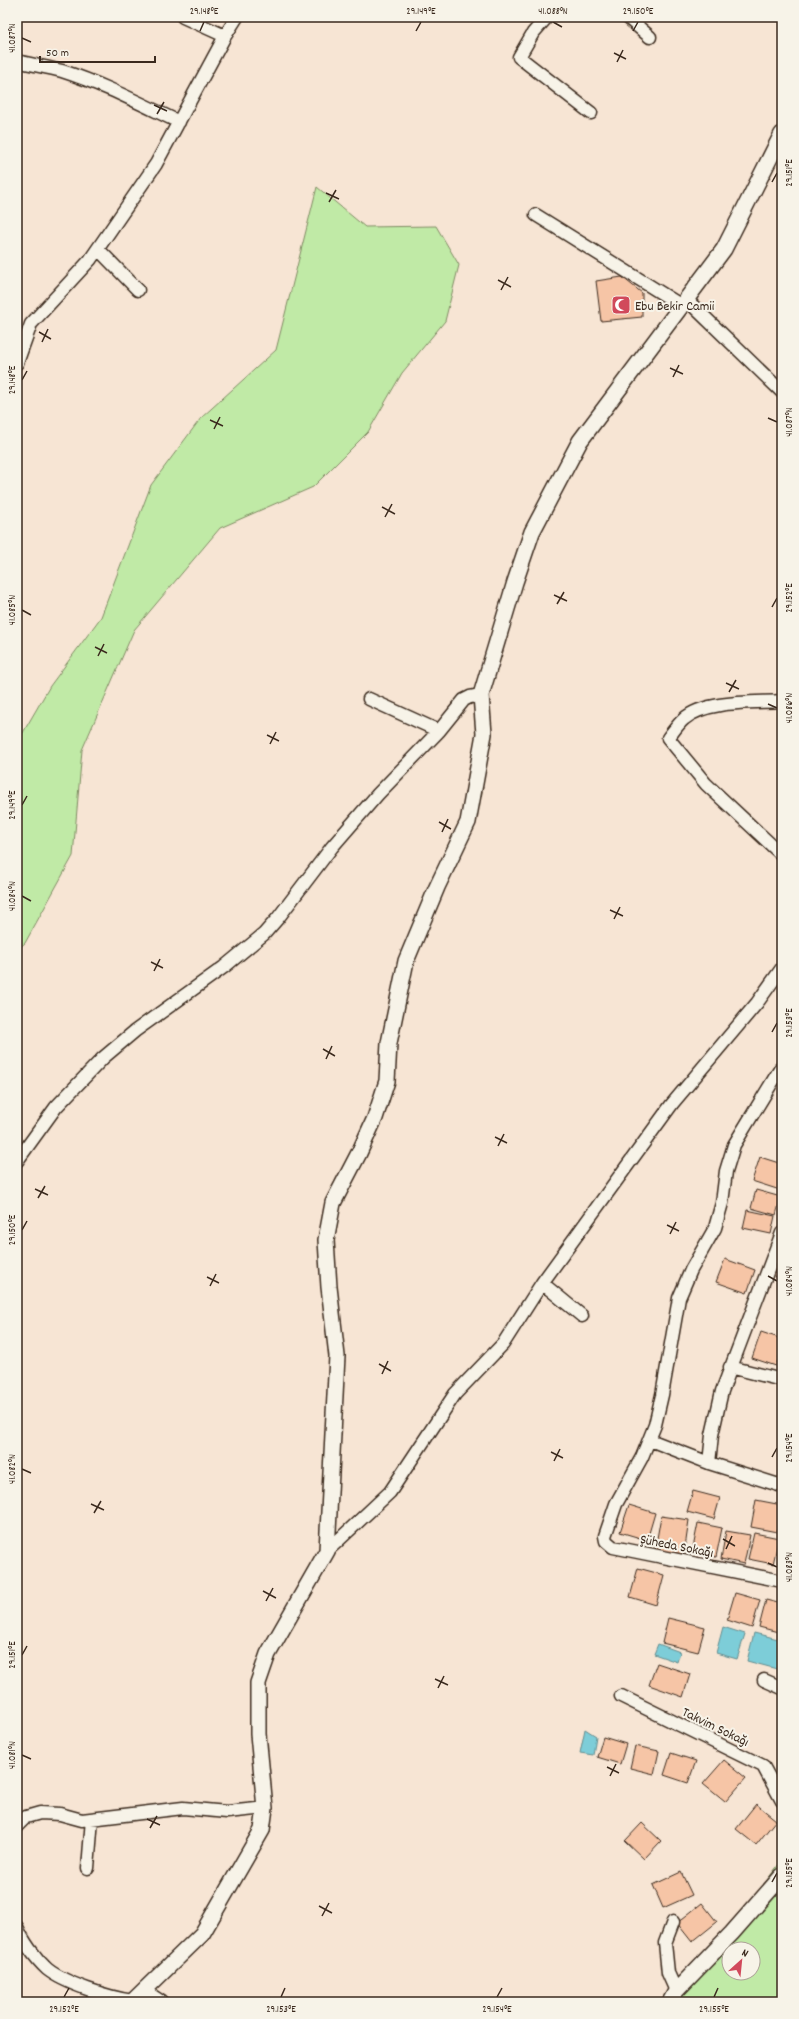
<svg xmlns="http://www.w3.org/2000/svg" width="799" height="2019" viewBox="0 0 799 2019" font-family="Dekko,sans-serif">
	<rect width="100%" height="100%" fill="#f7e5d4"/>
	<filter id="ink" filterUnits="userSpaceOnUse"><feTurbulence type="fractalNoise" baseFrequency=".025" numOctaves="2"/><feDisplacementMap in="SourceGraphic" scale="8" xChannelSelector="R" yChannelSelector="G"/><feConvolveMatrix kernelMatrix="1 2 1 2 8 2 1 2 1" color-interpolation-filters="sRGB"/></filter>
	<g filter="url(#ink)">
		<path fill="#c0eaa6" stroke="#7e8a62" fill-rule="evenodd" d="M 317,187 L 365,227 L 436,226 L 459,265 L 445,321 L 402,373 L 368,432 L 313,487 L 220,528 L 134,630 L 82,750 L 73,856 L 25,943 L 17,950 L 17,743 L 50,686 L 101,617 L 151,485 L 201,418 L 276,350 Z
			M 782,1860 L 782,2002 L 676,2002 ZM 729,1949 L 753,1949 L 753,1973 L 729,1973 Z"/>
		<path fill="#7dcdd8" stroke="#638c8e" d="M 723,1627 L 745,1634 L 737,1659 L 716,1653 Z
			M 754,1633 L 782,1640 L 777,1669 L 747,1661 Z
			M 658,1644 L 680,1652 L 677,1662 L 654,1654 Z
			M 585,1729 L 596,1736 L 593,1755 L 580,1753 Z"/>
		<path fill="#f6c5a6" stroke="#3b2a1e" d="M 622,277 L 642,293 L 642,317 L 601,321 L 596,281 Z
			M 760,1157 L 782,1164 L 782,1182 L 780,1190 L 752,1181 Z
			M 756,1190 L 781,1197 L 776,1215 L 751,1208 Z
			M 747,1210 L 775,1216 L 771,1234 L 743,1228 Z
			M 780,1253 L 782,1253 L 782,1279 L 774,1276 Z
			M 725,1259 L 755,1270 L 747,1293 L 716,1282 Z
			M 761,1332 L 782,1339 L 782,1349 L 776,1366 L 752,1358 Z
			M 693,1491 L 720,1498 L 714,1519 L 687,1512 Z
			M 756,1500 L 782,1505 L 777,1532 L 751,1527 Z
			M 629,1505 L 655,1513 L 647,1540 L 620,1532 Z
			M 661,1516 L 689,1520 L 684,1554 L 655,1550 Z
			M 698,1523 L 722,1528 L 716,1557 L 692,1553 Z
			M 726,1531 L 750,1535 L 744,1564 L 721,1559 Z
			M 754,1533 L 779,1538 L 773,1564 L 748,1559 Z
			M 638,1568 L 664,1575 L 656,1605 L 630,1597 Z
			M 735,1593 L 760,1600 L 752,1628 L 727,1620 Z
			M 766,1600 L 782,1604 L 782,1633 L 759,1627 Z
			M 668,1618 L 705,1627 L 698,1652 L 662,1643 Z
			M 657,1663 L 690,1674 L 683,1697 L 649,1685 Z
			M 603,1737 L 626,1744 L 620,1764 L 597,1757 Z
			M 635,1746 L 659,1751 L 654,1774 L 630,1768 Z
			M 671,1753 L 696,1761 L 688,1783 L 664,1775 Z
			M 724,1760 L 746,1778 L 725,1802 L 703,1784 Z
			M 756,1804 L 776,1820 L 756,1845 L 736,1829 Z
			M 642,1823 L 661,1841 L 644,1859 L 625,1841 Z
			M 681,1872 L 692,1895 L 663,1908 L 653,1885 Z
			M 702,1903 L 717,1922 L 692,1942 L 677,1923 Z"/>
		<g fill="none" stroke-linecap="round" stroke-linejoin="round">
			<g stroke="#3b2a1e" stroke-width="15">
				<path id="minor" d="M 183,17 L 225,36
					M 547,17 L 533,33 L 519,57 L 591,113
					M 627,17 L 650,37
					M 17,61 C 32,65 48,67 62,71 C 103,84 141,104 179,122
					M 536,215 L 682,306
					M 98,249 L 138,290
					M 687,300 L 782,392
					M 17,363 L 31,324 L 90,260 L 156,164 L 225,36 L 237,17
					M 369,699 L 439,731
					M 782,701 C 754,703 705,700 684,719 C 678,724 673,732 668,738 L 706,784 L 782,855
					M 782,1066 L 734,1145 L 726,1171 L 722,1203 L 715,1228 L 691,1270 L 679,1298 L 662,1395 L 655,1425 L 642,1457 L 616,1504 L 605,1536 L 606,1541 L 613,1547 L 782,1581
					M 17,1161 L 56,1107 L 103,1058 L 135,1031 L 224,967 L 264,934 L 278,918 L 332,847 L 378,794 L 439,731 L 464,700 L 470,697 L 481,695
					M 782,1233 L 722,1391 L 712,1435 L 709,1463 L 782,1486
					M 542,1283 L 582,1316
					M 730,1367 L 782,1380
					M 650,1440 L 709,1463
					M 327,1551 L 390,1492 L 455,1394 L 503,1344 L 542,1283 L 672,1104 L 757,1003 L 782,968
					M 764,1680 L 782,1688
					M 621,1696 L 763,1766 L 782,1801
					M 17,1826 L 26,1817 L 40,1813 L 60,1814 L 82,1820 L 183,1808 L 227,1812 L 265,1808
					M 88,1868 L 92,1819
					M 673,1922 L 665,1943 L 668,1973 L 676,1991
					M 17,1927 C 23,1941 35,1958 47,1969 C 64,1983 110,1998 133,2001
					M 145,1991 L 162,2002"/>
			</g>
			<g stroke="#3b2a1e" stroke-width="18">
				<path id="tertiary" d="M 132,2002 L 202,1934 L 262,1830 L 265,1808 L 258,1734 L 258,1683 L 268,1654 L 327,1551 L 337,1356 L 329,1287 L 326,1240 L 333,1203 L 359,1153 L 375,1118 L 387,1081 L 389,1043 L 406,961 L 437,887 L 468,822 L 484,734 L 481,695 L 515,582 L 532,532 L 580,441 L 724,249 L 782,134
					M 670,2002 L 676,1991 L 732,1933 L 782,1876"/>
			</g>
			<use href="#minor" stroke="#f7f3e8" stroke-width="12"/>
			<use href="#tertiary" stroke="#f7f3e8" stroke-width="15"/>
		</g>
	</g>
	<path fill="none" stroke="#3b2a1e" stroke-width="1.5" d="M 553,22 L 562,27M 200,31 L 204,22M 416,31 L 421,22M 633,31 L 638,22M 22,38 L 31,42M 614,53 L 626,59M 617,62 L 623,50M 154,105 L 167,111M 157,114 L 164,102M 772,182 L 777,173M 326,193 L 339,199M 329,202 L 336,190M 498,280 L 511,287M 501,290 L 508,277M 39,332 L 51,339M 42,342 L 48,329M 670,368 L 683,374M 673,377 L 679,365M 22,380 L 27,371M 768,418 L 777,422M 210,420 L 223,426M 214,429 L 220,417M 382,507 L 395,514M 385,517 L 392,504M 554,595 L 567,601M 557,604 L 564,592M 772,607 L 777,598M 22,610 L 31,615M 95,647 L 107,653M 98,656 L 104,644M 726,683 L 739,689M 729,692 L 736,680M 768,704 L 777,708M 267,735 L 279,741M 270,744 L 276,732M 22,805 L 27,796M 439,822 L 451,829M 442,832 L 448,819M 22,896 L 31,901M 610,910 L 623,916M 614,919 L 620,907M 151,962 L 163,968M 154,971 L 160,959M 772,1032 L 777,1023M 323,1049 L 335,1056M 326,1059 L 332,1046M 495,1137 L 507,1143M 498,1146 L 504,1134M 35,1189 L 48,1195M 38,1198 L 45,1186M 667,1225 L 679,1231M 22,1230 L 27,1221M 670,1234 L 676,1222M 768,1276 L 777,1281M 207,1277 L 219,1283M 210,1286 L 216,1274M 379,1364 L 391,1371M 382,1374 L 388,1361M 551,1452 L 563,1458M 772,1457 L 777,1448M 554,1461 L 560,1449M 22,1469 L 31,1473M 91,1504 L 104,1510M 94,1513 L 101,1501M 723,1539 L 735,1546M 726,1549 L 732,1536M 768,1563 L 777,1567M 263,1591 L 276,1598M 266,1601 L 273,1588M 22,1655 L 27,1646M 435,1679 L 448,1685M 438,1688 L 444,1676M 22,1755 L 31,1759M 607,1767 L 619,1773M 610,1776 L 616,1764M 147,1819 L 160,1825M 150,1828 L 157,1816M 772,1882 L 777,1873M 319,1906 L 332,1913M 322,1916 L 329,1903M 64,1997 L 69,1988M 281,1997 L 285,1988M 497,1997 L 502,1988M 714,1997 L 718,1988"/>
	<defs>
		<g id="mosque-square" transform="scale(1)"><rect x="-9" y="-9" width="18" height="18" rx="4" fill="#d1495b" stroke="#f7f3e8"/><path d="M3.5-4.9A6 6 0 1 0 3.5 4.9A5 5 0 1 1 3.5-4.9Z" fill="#fff"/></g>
	</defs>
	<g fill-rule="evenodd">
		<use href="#mosque-square" x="621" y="305"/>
	</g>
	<g text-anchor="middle" stroke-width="4" stroke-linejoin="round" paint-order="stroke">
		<g font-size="14" fill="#3b2a1e" stroke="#f7f3e8" text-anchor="start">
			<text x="635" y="310">Ebu Bekir Camii</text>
		</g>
		<g font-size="14" fill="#3b2a1e" stroke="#f7f3e8">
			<text transform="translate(677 1545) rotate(11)" y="5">Şüheda Sokağı</text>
			<text transform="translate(716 1726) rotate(26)" y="5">Takvim Sokağı</text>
		</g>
	</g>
	<rect width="799" height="2019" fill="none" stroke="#f7f3e8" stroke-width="44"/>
	<g transform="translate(741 1961) rotate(27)"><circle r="19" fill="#f7f3e8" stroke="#aca397"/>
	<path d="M0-3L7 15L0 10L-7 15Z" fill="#d1495b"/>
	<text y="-6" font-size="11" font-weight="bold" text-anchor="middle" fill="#3b2a1e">N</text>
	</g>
	<path d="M40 56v6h115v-6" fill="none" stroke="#3b2a1e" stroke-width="2"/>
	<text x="46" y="56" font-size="12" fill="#3b2a1e" stroke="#f7f3e8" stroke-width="3" paint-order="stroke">50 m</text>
	<rect x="22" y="22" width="755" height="1975" fill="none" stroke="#3b2a1e" stroke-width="1.5"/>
	<g font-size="10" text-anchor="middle" fill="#3b2a1e">
		<text x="204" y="14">29.148°E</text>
		<text x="421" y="14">29.149°E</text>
		<text x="553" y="14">41.088°N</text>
		<text x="638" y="14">29.150°E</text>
		<text transform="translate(11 38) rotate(-90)" y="4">41.087°N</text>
		<text transform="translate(788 173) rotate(-90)" y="4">29.151°E</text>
		<text transform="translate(11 380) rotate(-90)" y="4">29.148°E</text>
		<text transform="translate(788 422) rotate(-90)" y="4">41.087°N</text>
		<text transform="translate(788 598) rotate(-90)" y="4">29.152°E</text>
		<text transform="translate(11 610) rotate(-90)" y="4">41.085°N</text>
		<text transform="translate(788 708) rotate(-90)" y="4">41.086°N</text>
		<text transform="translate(11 805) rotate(-90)" y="4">29.149°E</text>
		<text transform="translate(11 896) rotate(-90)" y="4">41.084°N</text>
		<text transform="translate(788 1023) rotate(-90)" y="4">29.153°E</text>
		<text transform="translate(11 1230) rotate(-90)" y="4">29.150°E</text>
		<text transform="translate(788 1281) rotate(-90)" y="4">41.084°N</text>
		<text transform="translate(788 1448) rotate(-90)" y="4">29.154°E</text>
		<text transform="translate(11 1469) rotate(-90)" y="4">41.082°N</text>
		<text transform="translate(788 1567) rotate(-90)" y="4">41.083°N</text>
		<text transform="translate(11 1655) rotate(-90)" y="4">29.151°E</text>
		<text transform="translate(11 1755) rotate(-90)" y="4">41.081°N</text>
		<text transform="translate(788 1873) rotate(-90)" y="4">29.155°E</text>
		<text x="64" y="2012">29.152°E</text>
		<text x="281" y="2012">29.153°E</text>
		<text x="497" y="2012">29.154°E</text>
		<text x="714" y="2012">29.155°E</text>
	</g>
</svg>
